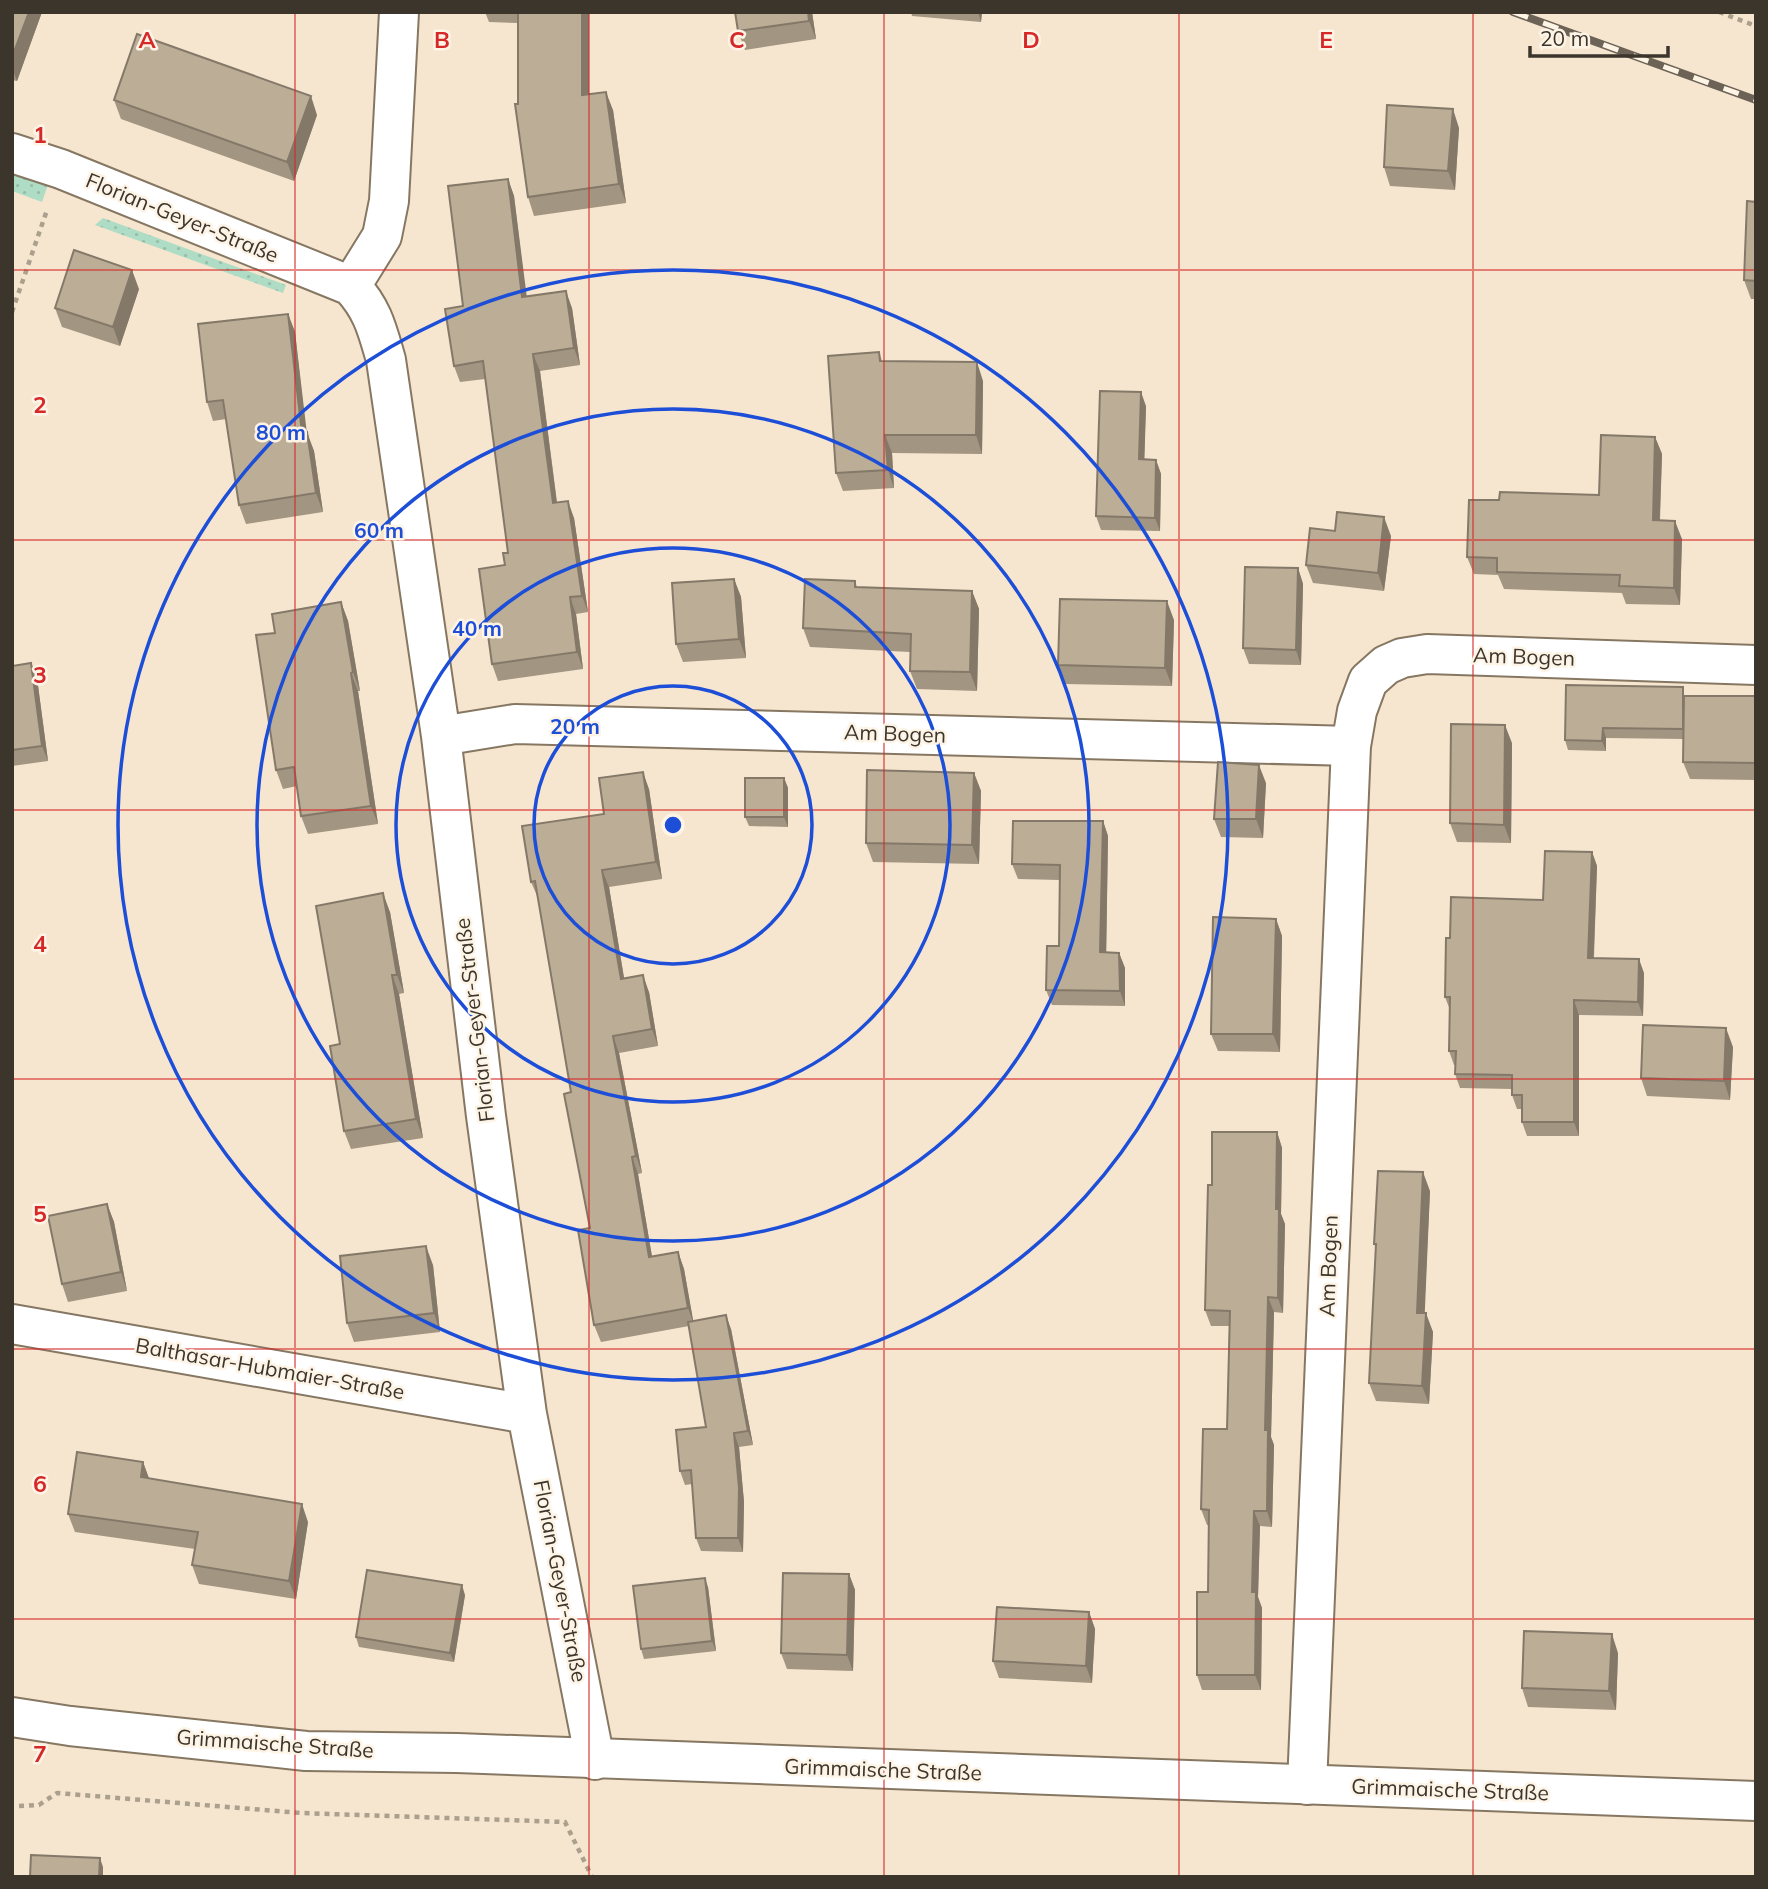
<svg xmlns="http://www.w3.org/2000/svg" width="1768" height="1889" viewBox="0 0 1768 1889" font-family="Mulish,sans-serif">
	<defs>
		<pattern id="grass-dots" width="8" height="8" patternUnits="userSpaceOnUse" patternTransform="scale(1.75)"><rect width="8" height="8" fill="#afdcc5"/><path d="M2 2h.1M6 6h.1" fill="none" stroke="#97bda9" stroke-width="1.8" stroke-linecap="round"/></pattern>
	</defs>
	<rect width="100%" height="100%" fill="#f6e6cf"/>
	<path fill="url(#grass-dots)" d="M 12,170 L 51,176 L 42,202 L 12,191 Z
		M 103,218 L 286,285 L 283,293 L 95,225 Z"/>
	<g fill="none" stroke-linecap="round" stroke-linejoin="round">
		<g stroke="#867763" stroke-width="42">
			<path id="minor" d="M 12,153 L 61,169 L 351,286 C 373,310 377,329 386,360 L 441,736 L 486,1116 L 527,1414 L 595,1760
				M 351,286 L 382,236 L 389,201 L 399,12
				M 441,736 L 515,724 L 1351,746 L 1357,711 L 1368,681 L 1386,665 L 1402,658 L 1427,654 L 1756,665
				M 12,1324 L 527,1414
				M 1307,1785 L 1351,746"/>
		</g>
		<g stroke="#867763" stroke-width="42">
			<path id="secondary" d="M 12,1717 L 70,1726 L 306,1751 L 457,1753 L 1756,1801"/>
		</g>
		<path stroke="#ab9f8e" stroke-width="4.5" stroke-dasharray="5 5" stroke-linecap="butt" d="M 1719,12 L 1756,26
			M 12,312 L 47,210
			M 19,1806 L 39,1805 L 57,1793 L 301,1813 L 565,1822 L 592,1877"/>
		<use href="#minor" stroke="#fff" stroke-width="38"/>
		<use href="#secondary" stroke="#fff" stroke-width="38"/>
		<g stroke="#6c6356" stroke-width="8">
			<path id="rail" d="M 1513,12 L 1756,100"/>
		</g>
		<use href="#rail" stroke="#fef4e6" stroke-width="5" stroke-dasharray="16" stroke-linecap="butt"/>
	</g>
	<path fill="#a29581" d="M 12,12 L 42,12 L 17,81 L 12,80 Z
		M 485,12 L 589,12 L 589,94 L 613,110 L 626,203 L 534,216 L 528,197 L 518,104 L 518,23 L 489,22 Z
		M 812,12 L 816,39 L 745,50 L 738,31 Z
		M 911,12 L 982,12 L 981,22 L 912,16 Z
		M 114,100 L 317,115 L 294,181 L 121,119 Z
		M 1459,128 L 1455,190 L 1390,186 L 1384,167 Z
		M 508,179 L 514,196 L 526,297 L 572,308 L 580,365 L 540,371 L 557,502 L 574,518 L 588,612 L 576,614 L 583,669 L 498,681 L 492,664 L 505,565 L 508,553 L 485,379 L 460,382 L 454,366 L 463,306 Z
		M 1756,202 L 1756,299 L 1751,299 L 1744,280 Z
		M 139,289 L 120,346 L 62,327 L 55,308 Z
		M 288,314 L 295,332 L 306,432 L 314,451 L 323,512 L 246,524 L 239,505 L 226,419 L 213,421 L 207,402 Z
		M 879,352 L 882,361 L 983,381 L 982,454 L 892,453 L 894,488 L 843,491 L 836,473 Z
		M 1146,406 L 1144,460 L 1156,460 L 1161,474 L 1160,531 L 1101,530 L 1096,516 Z
		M 1655,437 L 1662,454 L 1660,521 L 1682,539 L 1680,605 L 1626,604 L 1622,593 L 1504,589 L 1498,575 L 1474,574 L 1467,557 L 1499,500 L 1599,495 Z
		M 1335,531 L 1391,536 L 1384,591 L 1313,583 L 1306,565 Z
		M 1298,568 L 1303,584 L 1301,665 L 1249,664 L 1243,648 Z
		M 734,579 L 741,597 L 746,658 L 683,662 L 676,644 Z
		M 855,581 L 857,587 L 972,591 L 979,609 L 977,691 L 917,689 L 910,671 L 910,652 L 810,647 L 803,628 Z
		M 341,602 L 348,621 L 360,691 L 358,691 L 378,824 L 308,834 L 301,816 L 297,786 L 283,789 L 276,770 L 275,633 Z
		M 1174,620 L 1172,686 L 1065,684 L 1058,665 Z
		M 31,663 L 37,678 L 48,761 L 12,766 L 12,666 Z
		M 1687,696 L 1756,696 L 1756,780 L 1690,779 L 1683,762 L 1684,739 L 1606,738 L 1606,751 L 1568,750 L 1565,740 Z
		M 1512,743 L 1511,843 L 1457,842 L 1450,823 Z
		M 974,773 L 981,791 L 979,864 L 873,862 L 866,843 Z
		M 784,778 L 788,788 L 788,827 L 749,826 L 745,817 Z
		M 1266,783 L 1263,838 L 1221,837 L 1214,819 Z
		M 649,789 L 662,879 L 609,887 L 624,978 L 649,992 L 658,1046 L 619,1053 L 642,1173 L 638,1174 L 652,1257 L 678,1252 L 684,1269 L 693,1321 L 731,1329 L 753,1445 L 739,1447 L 744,1502 L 743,1552 L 701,1551 L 696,1538 L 692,1484 L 685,1485 L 680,1471 L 706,1427 L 689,1326 L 601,1342 L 594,1325 L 590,1228 L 571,1092 L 538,898 L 531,882 Z
		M 1103,821 L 1108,836 L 1106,952 L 1119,953 L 1125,968 L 1125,1006 L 1052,1005 L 1046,990 L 1059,946 L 1060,880 L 1018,879 L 1012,864 Z
		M 1592,852 L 1597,866 L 1594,958 L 1644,973 L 1643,1016 L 1579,1015 L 1579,1136 L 1527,1136 L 1522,1122 L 1522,1109 L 1517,1109 L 1512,1095 L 1512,1089 L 1460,1088 L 1455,1074 L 1455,1065 L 1454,1065 L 1449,1051 L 1450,1010 L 1445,997 L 1450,938 L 1543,900 Z
		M 390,912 L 404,993 L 399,994 L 423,1138 L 351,1149 L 344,1131 L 340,1044 Z
		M 1276,919 L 1282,936 L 1280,1052 L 1218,1051 L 1211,1034 Z
		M 1733,1047 L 1730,1100 L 1647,1096 L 1641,1078 Z
		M 1277,1132 L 1282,1148 L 1281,1214 L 1285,1224 L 1283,1313 L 1274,1312 L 1271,1437 L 1274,1445 L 1272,1527 L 1260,1526 L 1258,1597 L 1262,1608 L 1261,1690 L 1202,1690 L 1197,1675 L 1208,1592 L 1209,1525 L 1207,1525 L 1201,1509 L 1227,1429 L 1229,1326 L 1211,1326 L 1205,1310 L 1212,1185 Z
		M 1430,1191 L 1424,1313 L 1433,1332 L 1429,1404 L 1376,1401 L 1369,1383 L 1376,1248 L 1374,1244 Z
		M 107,1204 L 114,1222 L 127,1291 L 68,1302 L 62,1284 Z
		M 433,1265 L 440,1332 L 354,1342 L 347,1323 Z
		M 143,1462 L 149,1479 L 308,1522 L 296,1599 L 199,1584 L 192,1565 L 195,1549 L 75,1532 L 68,1514 Z
		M 849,1574 L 855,1590 L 853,1671 L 787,1669 L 781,1653 Z
		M 708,1587 L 716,1651 L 644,1659 L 641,1649 Z
		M 465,1595 L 454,1662 L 359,1647 L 356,1637 Z
		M 1089,1612 L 1095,1629 L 1092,1683 L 999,1678 L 993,1661 Z
		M 1618,1653 L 1616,1710 L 1528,1707 L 1522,1688 Z"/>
	<path fill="#847969" d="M 29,12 L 42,12 L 17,81 L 12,68 L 12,57 Z
		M 582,12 L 589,12 L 589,114 L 582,95 Z
		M 808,12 L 812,12 L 816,39 L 809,21 Z
		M 978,12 L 982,12 L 981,22 Z
		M 606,92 L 613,110 L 626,203 L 619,184 Z
		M 311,96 L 317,115 L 294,181 L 287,162 Z
		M 1453,109 L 1459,128 L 1455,190 L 1448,171 Z
		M 508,179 L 514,196 L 529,314 L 522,297 Z
		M 132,270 L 139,289 L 120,346 L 113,327 Z
		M 566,291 L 572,308 L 580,365 L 574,348 Z
		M 288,314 L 295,332 L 309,451 L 302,433 Z
		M 533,354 L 540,371 L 559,520 L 553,503 Z
		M 977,362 L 983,381 L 982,454 L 976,435 Z
		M 1141,392 L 1146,406 L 1144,473 L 1139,459 Z
		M 307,432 L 314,451 L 323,512 L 316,493 Z
		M 885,435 L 892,453 L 894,488 L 888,470 Z
		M 1655,437 L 1662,454 L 1659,538 L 1653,520 Z
		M 1156,460 L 1161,474 L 1160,531 L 1155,518 Z
		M 568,501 L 574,518 L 588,612 L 582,596 Z
		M 1384,517 L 1391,536 L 1384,591 L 1378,573 Z
		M 1675,521 L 1682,539 L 1680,605 L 1674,588 Z
		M 1298,568 L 1303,584 L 1301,665 L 1296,650 Z
		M 734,579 L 741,597 L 746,658 L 739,639 Z
		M 972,591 L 979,609 L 977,691 L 970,672 Z
		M 570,597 L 576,614 L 583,669 L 577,652 Z
		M 1167,601 L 1174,620 L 1172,686 L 1165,668 Z
		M 341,602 L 348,621 L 360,691 L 353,672 Z
		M 31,663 L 37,678 L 48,761 L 42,746 Z
		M 351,673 L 358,691 L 378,824 L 371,806 Z
		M 1505,725 L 1512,743 L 1511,843 L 1504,825 Z
		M 1603,728 L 1606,738 L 1606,751 L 1602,741 Z
		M 1259,765 L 1266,783 L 1263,838 L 1256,819 Z
		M 643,772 L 649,789 L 662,879 L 656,862 Z
		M 974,773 L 981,791 L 979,864 L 972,845 Z
		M 784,778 L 788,788 L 788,827 L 784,817 Z
		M 1103,821 L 1108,836 L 1106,967 L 1100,952 Z
		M 1592,852 L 1597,866 L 1593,972 L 1588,958 Z
		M 602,870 L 609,887 L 627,996 L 621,979 Z
		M 383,893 L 390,912 L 404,993 L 397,975 Z
		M 1276,919 L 1282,936 L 1280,1052 L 1273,1034 Z
		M 1119,953 L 1125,968 L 1125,1006 L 1120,991 Z
		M 1639,959 L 1644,973 L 1643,1016 L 1638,1002 Z
		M 392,975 L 399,994 L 423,1138 L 416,1119 Z
		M 643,975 L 649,992 L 658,1046 L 652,1029 Z
		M 1574,1000 L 1579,1015 L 1579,1136 L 1574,1122 Z
		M 1726,1028 L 1733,1047 L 1730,1100 L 1724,1081 Z
		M 613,1036 L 619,1053 L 642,1173 L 636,1156 Z
		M 1277,1132 L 1282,1148 L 1281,1214 L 1285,1224 L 1283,1313 L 1278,1298 L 1276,1209 Z
		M 632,1157 L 638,1174 L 655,1274 L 649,1257 Z
		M 1423,1172 L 1430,1191 L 1424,1331 L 1417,1313 Z
		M 107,1204 L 114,1222 L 127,1291 L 121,1272 Z
		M 426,1246 L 433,1265 L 440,1332 L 434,1313 Z
		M 678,1252 L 684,1269 L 694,1325 L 688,1308 Z
		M 1268,1297 L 1274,1312 L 1271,1437 L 1274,1445 L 1272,1527 L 1267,1511 L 1265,1430 Z
		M 1426,1313 L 1433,1332 L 1429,1404 L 1422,1386 Z
		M 726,1315 L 731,1329 L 753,1445 L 748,1431 Z
		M 734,1433 L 739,1447 L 744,1502 L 743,1552 L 738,1538 Z
		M 143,1462 L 150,1481 L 141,1477 Z
		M 302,1504 L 308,1522 L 296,1599 L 289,1581 Z
		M 1254,1511 L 1260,1526 L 1258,1597 L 1262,1608 L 1261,1690 L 1255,1675 L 1252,1592 Z
		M 849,1574 L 855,1590 L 853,1671 L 847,1655 Z
		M 705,1578 L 708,1587 L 716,1651 L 712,1641 Z
		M 462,1585 L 465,1595 L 454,1662 L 450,1653 Z
		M 1089,1612 L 1095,1629 L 1092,1683 L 1086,1666 Z
		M 1612,1634 L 1618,1653 L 1616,1710 L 1609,1691 Z
		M 100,1858 L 103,1867 L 103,1877 L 99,1877 Z"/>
	<path fill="#bcad96" stroke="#847969" stroke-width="2" d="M 12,12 L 29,12 L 12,57 Z
		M 518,12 L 582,12 L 582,95 L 606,92 L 619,184 L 528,197 L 515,104 L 518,104 Z
		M 735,12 L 808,12 L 809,21 L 738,31 Z
		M 137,34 L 311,96 L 287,162 L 114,100 Z
		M 1387,105 L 1453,109 L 1448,171 L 1384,167 Z
		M 508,179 L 522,297 L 566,291 L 574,348 L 533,354 L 553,503 L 568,501 L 582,596 L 570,597 L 577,652 L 492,664 L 479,569 L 505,565 L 503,553 L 508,553 L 483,361 L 454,366 L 445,309 L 463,306 L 448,186 Z
		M 1747,201 L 1756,202 L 1756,281 L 1744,280 Z
		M 74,250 L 132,270 L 113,327 L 55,308 Z
		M 288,314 L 302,433 L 307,432 L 316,493 L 239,505 L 223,400 L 207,402 L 198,324 Z
		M 879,352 L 880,361 L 977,362 L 976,435 L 885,435 L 888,470 L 836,473 L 828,356 Z
		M 1100,391 L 1141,392 L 1139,459 L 1156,460 L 1155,518 L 1096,516 Z
		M 1601,435 L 1655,437 L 1653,520 L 1675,521 L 1674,588 L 1619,586 L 1620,575 L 1497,572 L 1497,558 L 1467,557 L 1469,500 L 1499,500 L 1500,492 L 1599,495 Z
		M 1337,512 L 1384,517 L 1378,573 L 1306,565 L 1310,528 L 1335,531 Z
		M 1245,567 L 1298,568 L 1296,650 L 1243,648 Z
		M 734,579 L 739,639 L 676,644 L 672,583 Z
		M 805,579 L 855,581 L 855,587 L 972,591 L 970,672 L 910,671 L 911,634 L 803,628 Z
		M 1060,599 L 1167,601 L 1165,668 L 1058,665 Z
		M 341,602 L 353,672 L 351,673 L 371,806 L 301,816 L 294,767 L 276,770 L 256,635 L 275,633 L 272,614 Z
		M 31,663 L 42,746 L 12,750 L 12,666 Z
		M 1566,685 L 1683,687 L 1683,729 L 1603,728 L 1602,741 L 1565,740 Z
		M 1684,696 L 1756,696 L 1756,763 L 1683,762 Z
		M 1451,724 L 1505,725 L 1504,825 L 1450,823 Z
		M 1218,762 L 1259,765 L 1256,819 L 1214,819 Z
		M 867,770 L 974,773 L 972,845 L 866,843 Z
		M 643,772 L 656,862 L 602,870 L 621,979 L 643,975 L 652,1029 L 613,1036 L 636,1156 L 632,1157 L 649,1257 L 678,1252 L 688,1308 L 594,1325 L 578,1230 L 590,1228 L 564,1094 L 571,1092 L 535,881 L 531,882 L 522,826 L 604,814 L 599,778 Z
		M 745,778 L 784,778 L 784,817 L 745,817 Z
		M 1013,821 L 1103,821 L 1100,952 L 1119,953 L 1120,991 L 1046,990 L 1047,946 L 1059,946 L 1060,865 L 1012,864 Z
		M 1545,851 L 1592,852 L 1588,958 L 1639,959 L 1638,1002 L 1574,1000 L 1574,1122 L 1522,1122 L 1522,1095 L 1512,1095 L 1512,1075 L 1455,1074 L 1456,1051 L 1449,1051 L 1450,997 L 1445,997 L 1446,938 L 1450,938 L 1451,897 L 1543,900 Z
		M 383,893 L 397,975 L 392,975 L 416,1119 L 344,1131 L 330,1046 L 340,1044 L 316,906 Z
		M 1213,917 L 1276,919 L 1273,1034 L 1211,1034 Z
		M 1643,1025 L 1726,1028 L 1724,1081 L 1641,1078 Z
		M 1212,1132 L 1277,1132 L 1276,1209 L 1279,1209 L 1278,1298 L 1268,1297 L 1265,1430 L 1268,1430 L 1267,1511 L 1254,1511 L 1252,1592 L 1256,1592 L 1255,1675 L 1197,1675 L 1197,1592 L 1208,1592 L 1209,1510 L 1201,1509 L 1203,1429 L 1227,1429 L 1230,1311 L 1205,1310 L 1208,1185 L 1212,1185 Z
		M 1378,1171 L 1423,1172 L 1417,1313 L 1426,1313 L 1422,1386 L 1369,1383 L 1376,1244 L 1374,1244 Z
		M 107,1204 L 121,1272 L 62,1284 L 48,1216 Z
		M 426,1246 L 434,1313 L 347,1323 L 340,1256 Z
		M 726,1315 L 748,1431 L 734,1433 L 739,1488 L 738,1538 L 696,1538 L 691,1470 L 680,1471 L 676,1430 L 706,1427 L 688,1322 Z
		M 77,1452 L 143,1462 L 141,1477 L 302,1504 L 289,1581 L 192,1565 L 198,1532 L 68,1514 Z
		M 367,1570 L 462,1585 L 450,1653 L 356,1637 Z
		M 783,1573 L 849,1574 L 847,1655 L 781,1653 Z
		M 705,1578 L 712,1641 L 641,1649 L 633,1586 Z
		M 997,1607 L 1089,1612 L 1086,1666 L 993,1661 Z
		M 1524,1631 L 1612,1634 L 1609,1691 L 1522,1688 Z
		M 31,1855 L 100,1858 L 99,1877 L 30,1877 Z"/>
	<path fill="none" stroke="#d62828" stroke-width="2" stroke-opacity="0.55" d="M 295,12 L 295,1877M 589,12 L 589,1877M 884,12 L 884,1877M 1179,12 L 1179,1877M 1473,12 L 1473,1877M 12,270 L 1756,270M 12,540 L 1756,540M 12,810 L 1756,810M 12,1079 L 1756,1079M 12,1349 L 1756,1349M 12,1619 L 1756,1619"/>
	<g fill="none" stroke="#1d4ed8" stroke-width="3.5">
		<circle cx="673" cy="825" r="139"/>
		<circle cx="673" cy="825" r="277"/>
		<circle cx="673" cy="825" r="416"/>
		<circle cx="673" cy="825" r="555"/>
	</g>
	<g text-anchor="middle" stroke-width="5" stroke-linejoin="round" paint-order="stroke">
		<g font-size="21" fill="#3c352c" stroke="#fef4e6">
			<text transform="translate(182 218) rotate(22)" y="7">Florian-Geyer-Straße</text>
			<text transform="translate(1524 657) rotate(2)" y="7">Am Bogen</text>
			<text transform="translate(895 734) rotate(2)" y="7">Am Bogen</text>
			<text transform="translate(475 1020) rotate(-97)" y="7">Florian-Geyer-Straße</text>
			<text transform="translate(1329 1266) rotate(-88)" y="7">Am Bogen</text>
			<text transform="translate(270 1369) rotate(10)" y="7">Balthasar-Hubmaier-Straße</text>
			<text transform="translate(560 1581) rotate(79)" y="7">Florian-Geyer-Straße</text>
			<text transform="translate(275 1744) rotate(4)" y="7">Grimmaische Straße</text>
			<text transform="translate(883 1770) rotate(2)" y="7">Grimmaische Straße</text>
			<text transform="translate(1450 1790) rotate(2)" y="7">Grimmaische Straße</text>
		</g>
	</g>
	<g font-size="23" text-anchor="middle" font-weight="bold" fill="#d62828" stroke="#fef4e6" stroke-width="5" stroke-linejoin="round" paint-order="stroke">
		<text x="147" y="48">A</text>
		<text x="442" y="48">B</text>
		<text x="737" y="48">C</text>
		<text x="1031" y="48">D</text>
		<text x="1326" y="48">E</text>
		<text x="40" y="143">1</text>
		<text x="40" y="413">2</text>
		<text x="40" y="683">3</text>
		<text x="40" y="952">4</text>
		<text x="40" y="1222">5</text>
		<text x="40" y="1492">6</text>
		<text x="40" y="1762">7</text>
	</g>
	<circle cx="673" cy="825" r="10" fill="#1d4ed8" stroke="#fef4e6" stroke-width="3.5"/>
	<g font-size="21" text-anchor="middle" font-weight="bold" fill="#1d4ed8" stroke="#fef4e6" stroke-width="5" stroke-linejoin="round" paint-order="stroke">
		<text x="281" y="440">80 m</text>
		<text x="379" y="538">60 m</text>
		<text x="477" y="636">40 m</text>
		<text x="575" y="734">20 m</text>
	</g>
	<rect width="1768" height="1889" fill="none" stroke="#3c352c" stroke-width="28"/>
	<path d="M1530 46v10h138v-10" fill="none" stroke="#3c352c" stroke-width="3.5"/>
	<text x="1540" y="46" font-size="21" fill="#3c352c" stroke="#fef4e6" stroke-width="5" paint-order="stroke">20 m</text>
</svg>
